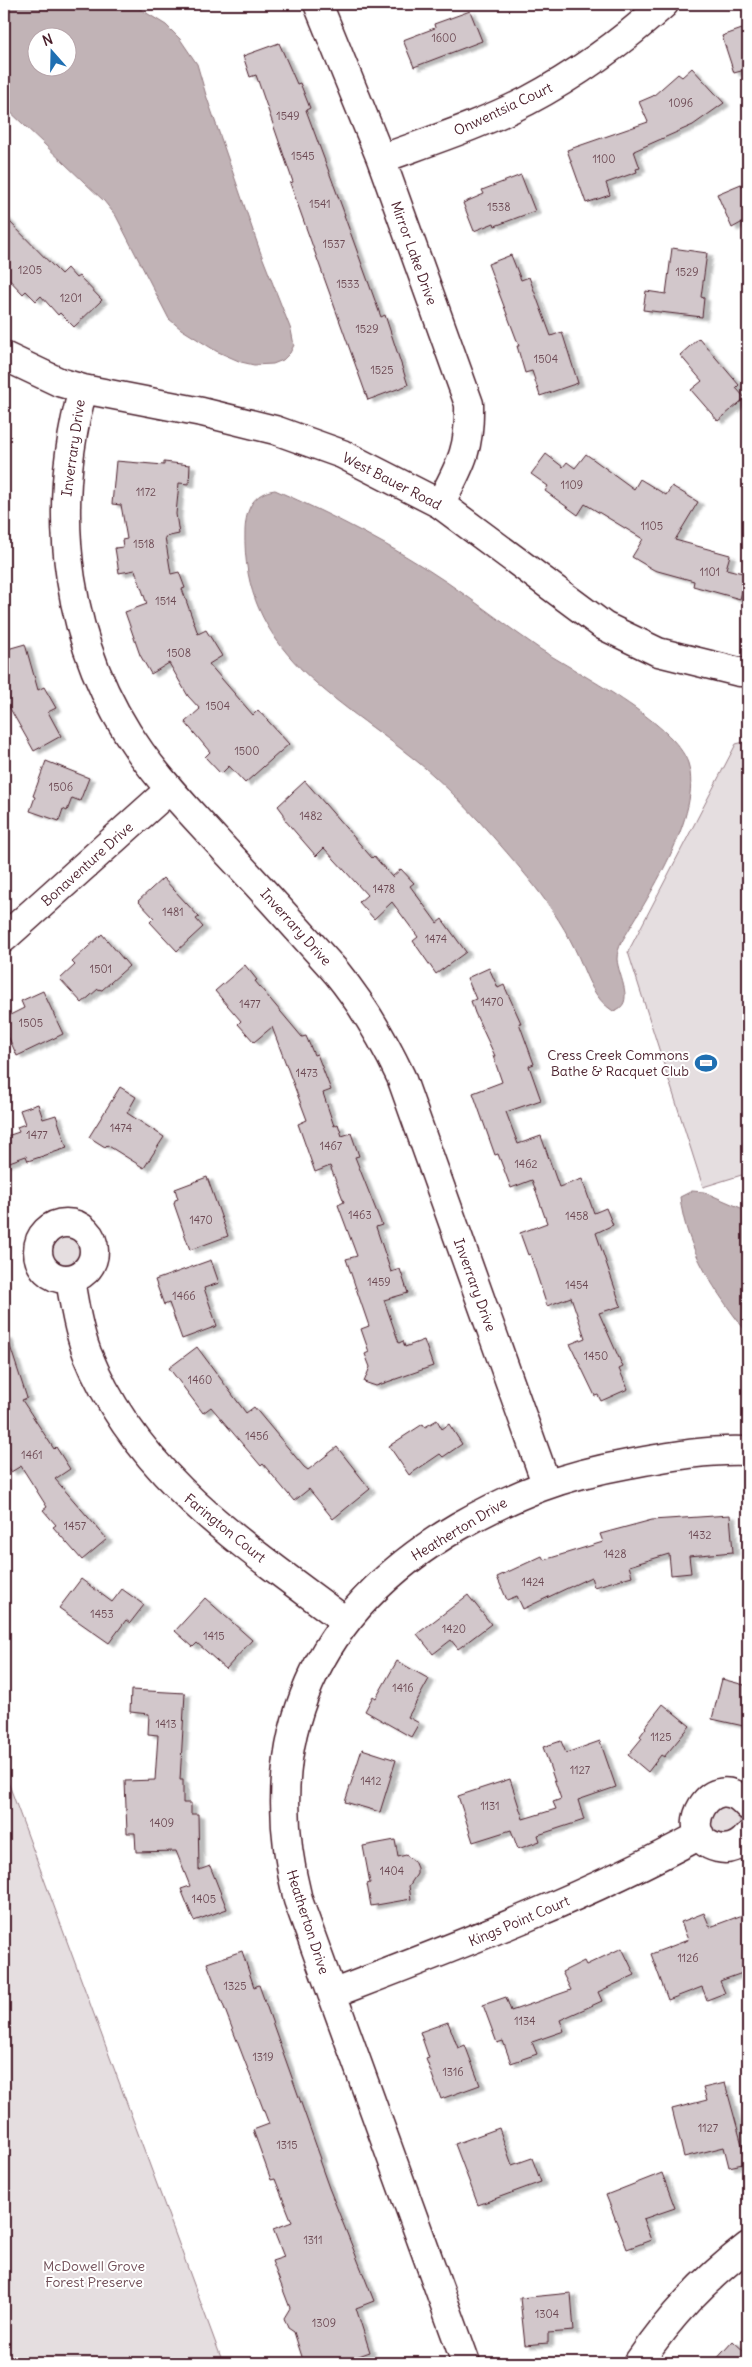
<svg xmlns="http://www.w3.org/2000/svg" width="752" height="2367" viewBox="0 0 752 2367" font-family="Delius,sans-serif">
	<defs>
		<filter id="shadow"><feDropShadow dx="5.5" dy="3" stdDeviation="1" flood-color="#0004"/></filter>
	</defs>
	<rect width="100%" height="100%" fill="#fff"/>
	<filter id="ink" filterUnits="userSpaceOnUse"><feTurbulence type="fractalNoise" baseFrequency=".02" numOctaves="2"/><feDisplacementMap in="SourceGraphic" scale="10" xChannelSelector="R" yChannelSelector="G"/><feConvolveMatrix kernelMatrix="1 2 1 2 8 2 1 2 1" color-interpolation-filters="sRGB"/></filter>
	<g filter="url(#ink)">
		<path fill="#e5dee0" stroke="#987e86" d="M 748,741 L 748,1173 L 703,1187 L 628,952 L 736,744 Z
			M50 1249a15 15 0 1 1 30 0a15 15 0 1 1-30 0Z
			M 4,1771 L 223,2363 L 4,2363 Z
			M710 1821a15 15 0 1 1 30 0a15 15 0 1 1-30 0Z"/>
		<path fill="#c1b3b6" stroke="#91787e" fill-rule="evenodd" d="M 4,4 L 132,4 L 166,25 L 180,39 L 197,64 L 206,95 L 260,251 L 291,330 L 294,345 L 290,353 L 283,360 L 273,364 L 254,365 L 241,362 L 216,351 L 181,329 L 169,319 L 116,216 L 104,201 L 4,106 ZM 38,38 L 68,38 L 68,68 L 38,68 Z
			M 275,490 C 335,516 395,547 448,583 C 479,604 509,628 540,649 C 577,673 674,722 688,763 C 704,814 646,900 621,943 C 619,948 617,953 617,959 C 618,976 637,1005 613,1011 C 594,999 587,977 579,958 C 556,906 516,863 479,821 C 460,801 441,781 419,763 C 337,696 241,653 245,530 C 246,509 253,493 275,490 Z
			M 692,1191 L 704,1192 L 748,1211 L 748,1334 C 716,1293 686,1250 680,1197 Z"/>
		<path fill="#d2c7cb" stroke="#4a1f2b" filter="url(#shadow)" d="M 470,11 L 482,41 L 414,67 L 403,40 L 435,28 L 434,24 Z
			M 742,29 L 743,31 L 748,30 L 748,69 L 734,73 L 722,36 Z
			M 279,43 L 297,84 L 300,83 L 310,108 L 306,110 L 345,215 L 344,215 L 381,317 L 385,315 L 408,385 L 368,400 L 290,183 L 293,182 L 256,75 L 250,77 L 243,56 Z
			M 692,68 L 724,103 L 693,125 L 634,151 L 640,168 L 636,169 L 637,172 L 606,183 L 610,195 L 586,203 L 567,150 L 648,122 L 639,102 L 653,96 L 678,74 L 682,77 Z
			M 521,175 L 535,211 L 495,226 L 494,223 L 474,231 L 463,203 L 484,194 L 482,190 Z
			M 741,184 L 743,188 L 748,186 L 748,219 L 732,228 L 717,194 Z
			M 4,216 L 61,274 L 67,268 L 76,278 L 79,276 L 102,300 L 74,327 L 60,313 L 58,315 L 41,296 L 36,301 L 26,291 L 23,294 L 4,274 Z
			M 672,248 L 707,253 L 701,297 L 704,298 L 702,317 L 643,310 L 646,291 L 666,294 Z
			M 511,255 L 521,280 L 529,277 L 551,336 L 562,332 L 578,383 L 540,396 L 532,371 L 525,373 L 517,346 L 519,346 L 488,264 Z
			M 699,338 L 739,385 L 736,388 L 745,398 L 718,421 L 691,390 L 702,381 L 680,355 Z
			M 546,454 L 563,467 L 567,462 L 575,468 L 586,454 L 634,489 L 640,479 L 666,495 L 672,486 L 698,502 L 675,540 L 730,555 L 726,569 L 747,574 L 740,599 L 693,586 L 694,581 L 654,570 L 632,557 L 643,539 L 585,504 L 578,515 L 545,491 L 548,486 L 531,474 Z
			M 116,461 L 164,465 L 164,462 L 190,465 L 189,484 L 179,483 L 176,514 L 179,534 L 165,537 L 171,574 L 179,572 L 185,588 L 182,589 L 198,634 L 206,630 L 222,656 L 209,664 L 253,715 L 258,710 L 289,744 L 245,783 L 229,766 L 221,774 L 205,757 L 210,752 L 185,722 L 200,709 L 188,696 L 169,663 L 151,674 L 140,655 L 125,612 L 147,604 L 135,570 L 119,573 L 115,548 L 123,547 L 122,540 L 127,539 L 121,505 L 112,504 Z
			M 25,644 L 38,690 L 44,687 L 56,708 L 48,712 L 61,736 L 34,751 L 4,698 L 4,650 Z
			M 46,761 L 89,778 L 80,801 L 72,798 L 67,811 L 63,809 L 59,821 L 30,811 L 35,797 L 33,796 Z
			M 305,781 L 372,858 L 374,856 L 392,877 L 401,869 L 414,883 L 410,886 L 437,923 L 442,919 L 466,952 L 436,974 L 413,941 L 418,937 L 392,902 L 374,919 L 359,902 L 367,895 L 324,848 L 316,856 L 284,819 L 284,814 L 278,806 Z
			M 163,878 L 199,917 L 196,919 L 203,927 L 177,951 L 150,922 L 154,918 L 138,901 Z
			M 102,934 L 129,966 L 102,990 L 98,989 L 82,1003 L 60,979 L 75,965 L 72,962 Z
			M 245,965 L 257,980 L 255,981 L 302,1037 L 306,1036 L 314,1055 L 317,1054 L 331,1090 L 323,1093 L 334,1126 L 338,1124 L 342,1136 L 351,1133 L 359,1156 L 355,1157 L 382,1225 L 376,1227 L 391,1272 L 400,1269 L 408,1293 L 384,1300 L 399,1343 L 403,1341 L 405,1347 L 424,1340 L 433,1366 L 376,1386 L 364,1382 L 370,1367 L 365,1354 L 369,1352 L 361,1329 L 369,1326 L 346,1259 L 357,1256 L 338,1205 L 344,1202 L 330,1166 L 315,1172 L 298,1124 L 307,1120 L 272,1027 L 254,1042 L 238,1024 L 241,1021 L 215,991 Z
			M 489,968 L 498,988 L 504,985 L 521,1023 L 519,1023 L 534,1064 L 529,1066 L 541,1100 L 506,1112 L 518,1144 L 541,1136 L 559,1187 L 582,1179 L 594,1213 L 606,1208 L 613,1225 L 596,1233 L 621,1306 L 599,1313 L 623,1367 L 619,1369 L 628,1389 L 601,1401 L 598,1395 L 595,1396 L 570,1344 L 585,1338 L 571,1297 L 547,1306 L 530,1254 L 528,1255 L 520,1233 L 547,1223 L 532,1180 L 511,1188 L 498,1154 L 495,1155 L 473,1093 L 502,1082 L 493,1056 L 495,1056 L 475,1013 L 471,1001 L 476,999 L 467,978 Z
			M 43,991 L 63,1034 L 17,1056 L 4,1027 L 4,1018 L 24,1008 L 21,1001 Z
			M 120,1087 L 136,1097 L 127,1113 L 164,1137 L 144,1168 L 107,1145 L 105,1147 L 89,1137 Z
			M 38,1104 L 43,1119 L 56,1115 L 67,1148 L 28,1161 L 26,1156 L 4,1164 L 4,1137 L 19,1132 L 17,1127 L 25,1124 L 20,1110 Z
			M 207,1177 L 228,1236 L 190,1250 L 174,1204 L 175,1200 L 178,1199 L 175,1189 Z
			M 211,1260 L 219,1283 L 204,1288 L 217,1326 L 182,1339 L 169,1303 L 164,1305 L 155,1280 Z
			M 4,1337 L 7,1337 L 27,1398 L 22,1400 L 54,1449 L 56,1447 L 70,1469 L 55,1479 L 107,1539 L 82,1560 L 53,1527 L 56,1525 L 43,1510 L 47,1507 L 21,1466 L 11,1472 L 4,1461 Z
			M 197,1347 L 246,1413 L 254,1407 L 304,1467 L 308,1470 L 337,1447 L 370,1489 L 333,1519 L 309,1489 L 294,1501 L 263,1464 L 261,1466 L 211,1407 L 203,1413 L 169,1368 Z
			M 437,1420 L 442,1429 L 449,1424 L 462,1444 L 443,1457 L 440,1454 L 409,1475 L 389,1446 L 423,1424 L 425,1427 Z
			M 730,1515 L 733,1552 L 689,1556 L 691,1573 L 671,1575 L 669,1554 L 629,1566 L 632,1576 L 594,1587 L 591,1577 L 523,1609 L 517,1596 L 507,1600 L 497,1577 L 542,1556 L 544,1560 L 603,1542 L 600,1534 L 652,1520 Z
			M 81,1579 L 112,1602 L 122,1589 L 144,1605 L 130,1623 L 126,1620 L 109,1643 L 59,1608 Z
			M 468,1595 L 491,1624 L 458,1649 L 451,1640 L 433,1654 L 417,1634 Z
			M 205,1598 L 252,1640 L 226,1669 L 197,1643 L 193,1647 L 175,1631 Z
			M 397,1661 L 429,1679 L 408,1717 L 419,1723 L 411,1737 L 365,1711 L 373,1696 L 376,1698 Z
			M 722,1679 L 748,1686 L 748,1727 L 712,1719 Z
			M 131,1690 L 185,1693 L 180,1780 L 183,1780 L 183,1803 L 191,1803 L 191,1814 L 198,1814 L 199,1870 L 210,1866 L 227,1909 L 194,1921 L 181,1889 L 190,1886 L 176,1851 L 136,1852 L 135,1833 L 127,1833 L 125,1781 L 155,1780 L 158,1735 L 148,1734 L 149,1714 L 130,1712 Z
			M 663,1704 L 690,1726 L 664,1757 L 661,1755 L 648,1772 L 628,1755 L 642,1738 L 640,1736 L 646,1728 L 645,1727 Z
			M 561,1741 L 566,1753 L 600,1741 L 616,1787 L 578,1800 L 584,1820 L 538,1835 L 540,1841 L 518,1849 L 511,1830 L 473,1842 L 458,1796 L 510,1779 L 523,1819 L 556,1809 L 553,1802 L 561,1799 L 543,1747 Z
			M 362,1749 L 396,1760 L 380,1812 L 345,1802 Z
			M 395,1840 L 398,1857 L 406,1855 L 414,1861 L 417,1868 L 417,1874 L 409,1886 L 411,1899 L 371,1906 L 367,1884 L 370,1883 L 363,1846 Z
			M 704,1913 L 710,1927 L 748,1913 L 748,1971 L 720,1981 L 725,1993 L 707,2000 L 702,1987 L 668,2000 L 651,1954 L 688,1940 L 681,1922 Z
			M 622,1948 L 635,1975 L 598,1992 L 602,2001 L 560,2020 L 564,2031 L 532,2042 L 537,2054 L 511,2063 L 503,2041 L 497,2043 L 483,2005 L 506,1997 L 511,2011 L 571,1990 L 562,1972 L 584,1961 L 586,1965 Z
			M 242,1951 L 254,1987 L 259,1985 L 321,2159 L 319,2160 L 329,2188 L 374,2301 L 356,2308 L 370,2352 L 339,2363 L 304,2363 L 294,2332 L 288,2328 L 284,2318 L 290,2308 L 272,2261 L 284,2257 L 273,2229 L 292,2222 L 275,2179 L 271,2180 L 253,2130 L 269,2124 L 207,1963 Z
			M 448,2022 L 458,2048 L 465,2045 L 480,2085 L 441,2099 L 426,2059 L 429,2058 L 420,2032 Z
			M 725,2083 L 747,2163 L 729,2167 L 724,2147 L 684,2157 L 672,2109 L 707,2100 L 703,2088 Z
			M 499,2128 L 512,2165 L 532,2158 L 541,2182 L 478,2205 L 455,2144 Z
			M 662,2173 L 675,2208 L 643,2219 L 651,2240 L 627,2249 L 606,2195 Z
			M 571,2293 L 574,2331 L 548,2333 L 548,2343 L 525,2345 L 520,2298 Z
			M 733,2341 L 748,2355 L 748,2363 L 713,2363 Z"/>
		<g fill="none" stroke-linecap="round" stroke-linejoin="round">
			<g stroke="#4a1f2b" stroke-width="31">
				<path id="minor" d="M 318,4 L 381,159 L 469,404 C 470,450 461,464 440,504
					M 381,159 C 430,141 480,125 527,101 C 576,75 623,41 664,4
					M 4,356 L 59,382 L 83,389 L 202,412 L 275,430 L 342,454 L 440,504 L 604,626 L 658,652 L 739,672 L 748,672
					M 83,389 C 49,513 65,647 141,753 C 166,788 196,818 225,850 C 263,890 300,932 337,973 C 363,1005 383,1039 401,1077 L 546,1483
					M 4,938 L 169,790
					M38 1251a28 28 0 1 1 56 0a28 28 0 1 1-56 0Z
					M 70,1279 C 74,1303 78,1329 87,1353 C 137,1477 243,1544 345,1621
					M 748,1806 C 712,1762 671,1838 718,1848 C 730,1851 740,1846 748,1836
					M 332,1994 C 457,1946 582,1899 700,1835
					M 466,2363 L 298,1900 C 257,1738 315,1610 459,1526 C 517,1493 562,1476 628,1464 C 667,1457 708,1449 748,1451
					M 638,2363 C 670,2316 703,2281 748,2246"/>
			</g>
			<use href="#minor" stroke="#fff" stroke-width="28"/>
		</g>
	</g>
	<defs>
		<g id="stadium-bare" transform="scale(1.725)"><path d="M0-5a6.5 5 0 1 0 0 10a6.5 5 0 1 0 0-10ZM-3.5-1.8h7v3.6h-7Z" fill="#1f6fb2" stroke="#fff" stroke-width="2.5" paint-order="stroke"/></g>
	</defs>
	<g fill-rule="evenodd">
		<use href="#stadium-bare" x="706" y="1063"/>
	</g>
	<g text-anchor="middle" stroke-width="4" stroke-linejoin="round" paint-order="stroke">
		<g font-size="11" fill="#6c4953">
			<text x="444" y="42">1600</text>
			<text x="681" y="107">1096</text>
			<text x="288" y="120">1549</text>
			<text x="303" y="160">1545</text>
			<text x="604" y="163">1100</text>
			<text x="320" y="208">1541</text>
			<text x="499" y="211">1538</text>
			<text x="334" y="248">1537</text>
			<text x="30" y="274">1205</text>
			<text x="687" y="276">1529</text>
			<text x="348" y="288">1533</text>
			<text x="71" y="302">1201</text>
			<text x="367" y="333">1529</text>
			<text x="546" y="363">1504</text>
			<text x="382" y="374">1525</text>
			<text x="572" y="489">1109</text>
			<text x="146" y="496">1172</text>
			<text x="652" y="530">1105</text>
			<text x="144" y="548">1518</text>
			<text x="710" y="576">1101</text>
			<text x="166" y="605">1514</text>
			<text x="179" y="657">1508</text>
			<text x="218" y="710">1504</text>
			<text x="247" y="755">1500</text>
			<text x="61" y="791">1506</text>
			<text x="311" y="820">1482</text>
			<text x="384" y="893">1478</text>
			<text x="173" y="916">1481</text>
			<text x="436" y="943">1474</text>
			<text x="101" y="973">1501</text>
			<text x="492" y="1006">1470</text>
			<text x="250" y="1008">1477</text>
			<text x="31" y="1027">1505</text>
			<text x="307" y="1077">1473</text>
			<text x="121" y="1132">1474</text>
			<text x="37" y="1139">1477</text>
			<text x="331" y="1150">1467</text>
			<text x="526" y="1168">1462</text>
			<text x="360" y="1219">1463</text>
			<text x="577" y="1220">1458</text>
			<text x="201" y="1224">1470</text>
			<text x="379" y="1286">1459</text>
			<text x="577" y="1289">1454</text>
			<text x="184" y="1300">1466</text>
			<text x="596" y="1360">1450</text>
			<text x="200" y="1384">1460</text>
			<text x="257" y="1440">1456</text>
			<text x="32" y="1459">1461</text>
			<text x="75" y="1530">1457</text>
			<text x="700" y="1539">1432</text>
			<text x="615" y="1558">1428</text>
			<text x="533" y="1586">1424</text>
			<text x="102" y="1618">1453</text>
			<text x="454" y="1633">1420</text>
			<text x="214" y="1640">1415</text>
			<text x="403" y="1692">1416</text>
			<text x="166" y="1728">1413</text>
			<text x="661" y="1741">1125</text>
			<text x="580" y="1774">1127</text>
			<text x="371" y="1785">1412</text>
			<text x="490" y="1810">1131</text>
			<text x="162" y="1827">1409</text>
			<text x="392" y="1875">1404</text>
			<text x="204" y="1903">1405</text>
			<text x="688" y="1962">1126</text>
			<text x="235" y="1990">1325</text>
			<text x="525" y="2025">1134</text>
			<text x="263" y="2061">1319</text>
			<text x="453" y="2076">1316</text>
			<text x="708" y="2132">1127</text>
			<text x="287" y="2149">1315</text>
			<text x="313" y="2244">1311</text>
			<text x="547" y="2318">1304</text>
			<text x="324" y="2327">1309</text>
		</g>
		<g font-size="14" fill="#4a1f2b" stroke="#fff">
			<text transform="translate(503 109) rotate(-25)" y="5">Onwentsia Court</text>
			<text transform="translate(414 253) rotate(70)" y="5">Mirror Lake Drive</text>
			<text transform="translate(73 448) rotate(-82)" y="5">Inverrary Drive</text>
			<text transform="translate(392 481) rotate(27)" y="5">West Bauer Road</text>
			<text transform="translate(87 864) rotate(-42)" y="5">Bonaventure Drive</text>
			<text transform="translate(296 927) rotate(48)" y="5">Inverrary Drive</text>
			<text transform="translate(475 1285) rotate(70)" y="5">Inverrary Drive</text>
			<text transform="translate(225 1528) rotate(39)" y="5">Farington Court</text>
			<text transform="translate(459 1529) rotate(-31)" y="5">Heatherton Drive</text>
			<text transform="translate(519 1921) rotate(-23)" y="5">Kings Point Court</text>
			<text transform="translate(308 1922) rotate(72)" y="5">Heatherton Drive</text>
		</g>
		<g font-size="14" fill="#4a1f2b" stroke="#fff" text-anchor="end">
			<text x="689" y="1060">Cress Creek Commons<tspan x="689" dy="16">Bathe &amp; Racquet Club</tspan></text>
		</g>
		<g font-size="14" fill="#714f58" stroke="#fff">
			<text x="94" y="2271">McDowell Grove<tspan x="94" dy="16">Forest Preserve</tspan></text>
		</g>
	</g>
	<rect width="752" height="2367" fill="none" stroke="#fff" stroke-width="20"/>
	<rect x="10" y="10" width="732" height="2347" fill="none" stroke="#4a1f2b" stroke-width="2" filter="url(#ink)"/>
	<g transform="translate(52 52) rotate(340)"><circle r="24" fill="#ffffff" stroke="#b7a5aa"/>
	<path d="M0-4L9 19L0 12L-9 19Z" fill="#1f6fb2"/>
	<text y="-8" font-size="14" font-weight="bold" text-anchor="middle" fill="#4a1f2b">N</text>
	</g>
</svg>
